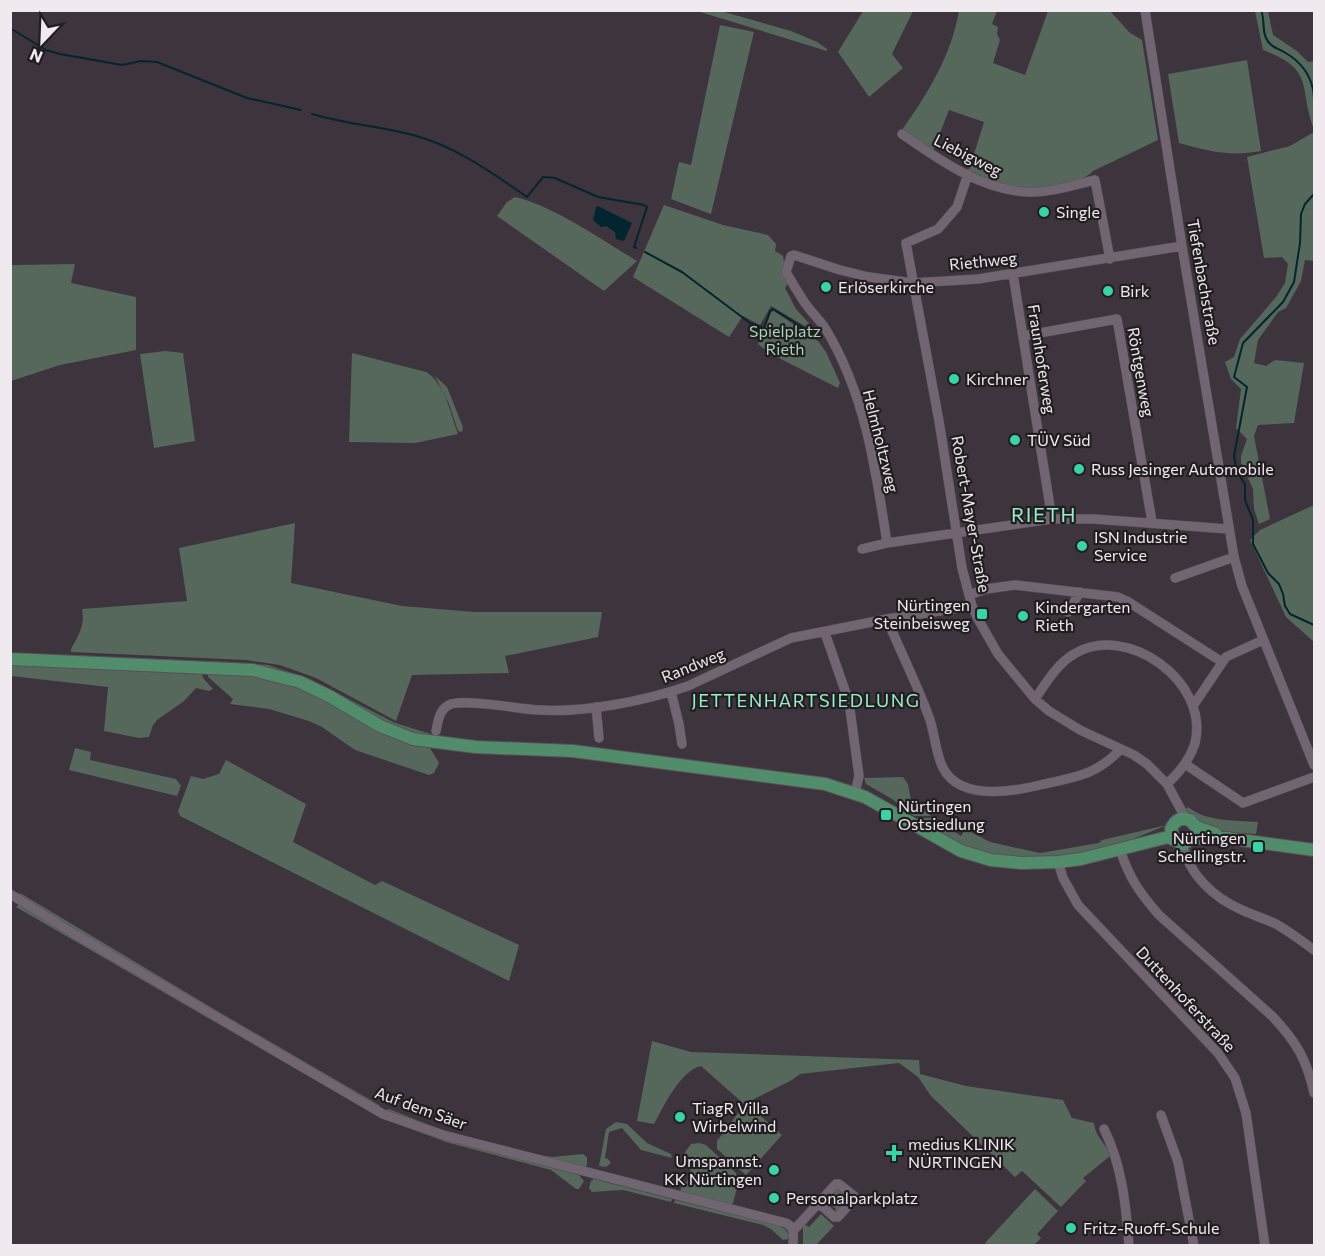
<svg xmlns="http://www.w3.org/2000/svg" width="1325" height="1256" viewBox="0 0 1325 1256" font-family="Commissioner,sans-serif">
	<rect width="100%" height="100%" fill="#3e343d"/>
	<path fill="#56675b" d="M 697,11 L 721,11 L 791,31 L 817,42 L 827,49 L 827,51 Z
		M 863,11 L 913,11 L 892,54 L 903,68 L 869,97 L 838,52 Z
		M 959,11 L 997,11 L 992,24 L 998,27 L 997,34 L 1000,40 L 993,63 L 1025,75 L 1048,11 L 1110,11 L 1130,33 L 1142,40 L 1158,140 L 1093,171 C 1075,189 1023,192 999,184 C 989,181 979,175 969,170 L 984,122 L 949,110 L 933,151 L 902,130 C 928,93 951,56 959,11 Z
		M 1255,11 L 1268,11 L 1273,35 L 1297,51 L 1308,62 L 1314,61 L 1314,129 C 1298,87 1316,70 1263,50 Z
		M 720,25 L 754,32 L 711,214 L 671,199 L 679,162 L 691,165 Z
		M 1247,60 L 1261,151 C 1231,157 1207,151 1179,143 L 1168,74 Z
		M 1314,132 L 1314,261 L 1305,260 L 1301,281 L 1286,308 L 1278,312 L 1258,340 L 1254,363 L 1266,366 L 1275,360 L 1304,363 L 1294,423 L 1258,425 L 1254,436 L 1270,519 L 1259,524 L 1254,509 L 1253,489 L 1241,463 L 1241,456 L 1247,439 L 1236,428 L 1241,389 L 1231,379 L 1225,362 L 1234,357 L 1240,339 L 1276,297 L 1285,283 L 1288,264 L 1282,257 L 1264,258 L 1247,157 L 1290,146 Z
		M 515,197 C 554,206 602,240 637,261 L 604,291 L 497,216 L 507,202 Z
		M 664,205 L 723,225 L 768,235 L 776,244 L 775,251 L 783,256 L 788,284 L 785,288 L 796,309 L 815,330 L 813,331 L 771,306 L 760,325 L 743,316 L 729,337 L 633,277 Z
		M 75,264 L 71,283 L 136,297 L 136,350 L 60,365 L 11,381 L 11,265 Z
		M 774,311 L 818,341 L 826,352 L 840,383 L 838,388 L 769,353 L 758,344 L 771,312 Z
		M 165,351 L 183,353 L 195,441 L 154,448 L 140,354 Z
		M 352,353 L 426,372 C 445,383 451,415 458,434 L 415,443 L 349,442 Z
		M 435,376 L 447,387 L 463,427 L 462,432 L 458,431 L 449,404 Z
		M 1314,505 L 1314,642 L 1286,617 L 1250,540 L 1260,530 Z
		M 295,523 L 291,583 L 402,606 L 474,612 L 602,612 L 598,637 L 505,656 L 509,673 L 412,675 L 396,721 L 316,678 L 280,665 L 246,660 L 71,652 L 71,649 C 79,635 85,625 82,609 L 187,601 L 179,548 Z
		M 70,655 L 243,663 L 268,665 L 310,679 L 395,723 L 431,734 L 431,737 L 406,733 L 292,675 L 68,657 Z
		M 11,663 L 202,673 L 203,678 L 213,689 L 209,691 L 196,688 L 184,701 L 157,720 L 153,725 L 149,737 L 139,738 L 104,731 L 108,687 L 11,676 Z
		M 208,672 L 261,677 L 291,684 L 319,695 L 406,742 L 430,748 L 439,763 L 434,773 L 429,775 L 355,750 L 322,727 L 309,721 L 269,709 L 230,704 L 233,699 L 208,677 Z
		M 75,748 L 91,752 L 90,760 L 176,779 L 181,786 L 177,796 L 69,770 Z
		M 226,760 L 306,804 L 293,842 L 375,885 L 382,881 L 519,945 L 509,981 L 180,816 L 178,811 L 191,776 L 203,779 L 219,774 Z
		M 903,777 L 908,784 L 911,800 L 931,816 L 914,816 L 892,799 L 866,784 L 864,778 Z
		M 1188,807 C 1206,822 1235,820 1258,822 L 1256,834 C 1234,832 1197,833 1186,809 Z
		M 921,818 L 934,818 L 961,836 L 965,829 L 990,842 L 1040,853 L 1099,843 L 1102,840 L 1167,825 L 1116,846 L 1069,856 L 1025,859 L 972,853 L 917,822 Z
		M 20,893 L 219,1012 L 379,1105 L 381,1108 L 378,1108 L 19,896 Z
		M 19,904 L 379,1116 L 379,1117 L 16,907 Z
		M 652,1041 L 691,1052 L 919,1060 L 920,1074 L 966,1086 L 1063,1100 L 1072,1118 L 1094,1123 C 1096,1139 1106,1142 1110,1156 L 1083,1178 L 1086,1181 L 1061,1207 L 1022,1171 L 1015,1177 L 931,1096 L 918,1077 L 899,1063 L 800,1074 L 792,1080 L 744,1104 L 701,1066 C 680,1071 664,1106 654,1124 L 637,1121 Z
		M 389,1109 L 439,1129 L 538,1155 L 552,1157 L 583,1154 L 587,1157 L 587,1165 L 585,1167 L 438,1131 L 386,1110 Z
		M 746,1109 L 754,1110 L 782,1135 L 746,1175 L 717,1149 L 717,1141 L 738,1113 Z
		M 384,1118 L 442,1139 L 579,1175 L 584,1181 L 579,1189 L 576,1189 L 551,1170 L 446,1142 L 384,1119 Z
		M 616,1122 L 627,1124 L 647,1143 L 671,1154 L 672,1158 L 641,1150 L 622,1128 L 609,1132 L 605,1158 L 608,1159 L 611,1163 L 606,1167 L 599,1166 L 606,1129 Z
		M 699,1143 L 706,1145 L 736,1173 L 737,1188 L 733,1203 L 729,1205 L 680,1193 L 683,1181 L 687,1182 L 691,1168 L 689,1162 L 683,1159 L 685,1152 L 691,1144 Z
		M 594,1179 L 672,1199 L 671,1202 L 623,1190 L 592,1192 L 589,1188 L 591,1181 Z
		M 837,1188 L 841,1189 L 850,1197 L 837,1214 L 833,1214 L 836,1209 L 826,1201 Z
		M 1035,1189 L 1058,1211 L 1037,1234 L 1041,1238 L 1034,1245 L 988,1245 L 985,1243 Z
		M 675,1200 L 780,1226 L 785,1229 L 790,1236 L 788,1239 L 783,1240 L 771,1229 L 763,1225 L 674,1203 Z
		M 821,1214 L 834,1226 L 816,1245 L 803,1246 L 803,1225 L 804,1224 L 809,1227 Z"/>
	<path fill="#02262f" d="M 598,206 L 632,223 L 624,241 L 616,239 L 615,232 L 606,226 L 601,227 L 593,220 L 596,207 Z"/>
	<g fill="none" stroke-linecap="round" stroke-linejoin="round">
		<path stroke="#02262f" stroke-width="2" d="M 1261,10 C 1265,20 1262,29 1266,38 C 1270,47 1277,48 1284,52 C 1302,62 1313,78 1314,98
			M 10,28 L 46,50 L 60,54 L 122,65 L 141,61 L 157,62 L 247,98 L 301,110
			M 312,114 C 345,124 380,126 413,135 C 455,146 491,172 527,197 L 543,177 L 555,178 L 598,197 L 644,205 L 647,207 L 634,247 L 636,248
			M 1314,194 L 1305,204 L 1301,214 L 1300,243 L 1294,282 L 1283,302 L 1243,343 L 1234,377 L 1247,387 L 1234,456 L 1237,472 L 1245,484 L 1245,500 L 1253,520 L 1253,544 L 1268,573 L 1279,584 L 1283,594 L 1285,606 L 1290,614 L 1314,625
			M 645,252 L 682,272 L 750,323 L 764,328 C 766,321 769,317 770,311 L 773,309 L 818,337"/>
		<g stroke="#595159" stroke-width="10">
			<path id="minor" d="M 1145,10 L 1182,246 L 1234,557 L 1242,586 L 1314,765
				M 902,134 C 938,159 981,190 1027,192 C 1050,193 1073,185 1095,180 L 1110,259
				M 968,174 L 957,207 L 938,229 L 906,243 L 939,421 L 962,568 L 972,606 L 978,619 L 998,654 L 1035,699 L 1049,711 L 1080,730 L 1134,755 L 1147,764 L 1167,784 L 1186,819
				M 1013,274 L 1052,519
				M 1023,336 L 1117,319 L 1152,522
				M 887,543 C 876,470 865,393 825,328 C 819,319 811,312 805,303 C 798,293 792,282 786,272 L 791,256 L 794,255 L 840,270 L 869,277 L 913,283 L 978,279 L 1182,246
				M 862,549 L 887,543 L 1052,519 L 1094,519 L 1228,529
				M 1175,578 L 1234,557
				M 969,595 L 986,589 L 1015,585 L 1118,597 L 1127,601 L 1222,662
				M 1068,612 L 1080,592
				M 887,619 C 901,653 918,686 930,720 C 935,736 936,754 943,768 C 960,801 1011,792 1040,785 C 1075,777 1095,776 1121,749
				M 825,633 L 849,702 L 859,776 L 855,793
				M 671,692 L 679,724 L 682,744
				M 1035,699 C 1046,683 1057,664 1074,654 C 1127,622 1210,682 1195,743 C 1190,760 1180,772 1167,784
				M 1193,706 L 1226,657 L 1263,640
				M 596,707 L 599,738
				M 436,731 C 438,720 440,708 451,704 C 468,699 518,709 539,710 C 584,713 645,701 688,686 L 791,638 L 887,619 L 972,606
				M 1185,764 L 1243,803 L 1314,777
				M 1183,844 C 1188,874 1214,898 1242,910 C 1253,915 1265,919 1276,924 C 1290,932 1302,941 1314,950
				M 1120,850 C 1130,879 1139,892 1159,915 L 1272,1016 C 1296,1041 1307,1060 1314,1093
				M 1058,862 L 1063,878 L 1078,905 L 1218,1053 L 1235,1078 L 1246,1113 L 1265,1246
				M 10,894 L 73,933 L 383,1114 L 443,1135 L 786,1223 C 796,1228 793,1236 793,1246
				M 1161,1115 L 1178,1162 L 1194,1246
				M 1104,1129 C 1122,1165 1126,1205 1129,1246
				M 793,1231 L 836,1184 L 839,1184 L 854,1196 L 854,1199 L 838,1217 L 834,1217 L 819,1203"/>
		</g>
		<g stroke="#595159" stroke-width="14">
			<path id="major" d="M 10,659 L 253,670 L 300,682 L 331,697 L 380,726 L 413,739 L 476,747 L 573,751 L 825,784 L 865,797 L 961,851 L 991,860 L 1022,863 L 1058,862 L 1081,859 L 1168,837 L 1183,844 L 1194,838 L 1226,838 L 1314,850
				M 1174,839 L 1171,829 C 1175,820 1181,817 1190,820 L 1196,827 L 1216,834"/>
		</g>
		<use href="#minor" stroke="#706570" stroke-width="9"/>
		<use href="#major" stroke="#518c6b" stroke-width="12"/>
	</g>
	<g fill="#38d4a6" stroke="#221d21" stroke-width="2">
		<circle cx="1044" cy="212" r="6"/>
		<circle cx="826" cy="287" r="6"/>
		<circle cx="1108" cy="291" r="6"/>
		<circle cx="954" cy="379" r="6"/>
		<circle cx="1015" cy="440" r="6"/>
		<circle cx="1079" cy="469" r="6"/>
		<circle cx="1082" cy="546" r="6"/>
		<rect x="976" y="608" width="12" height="12" rx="3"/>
		<circle cx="1023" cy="616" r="6"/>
		<rect x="880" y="809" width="12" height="12" rx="3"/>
		<rect x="1252" y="841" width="12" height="12" rx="3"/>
		<circle cx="680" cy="1117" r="6"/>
		<path d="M891 1144h6v6h6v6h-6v6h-6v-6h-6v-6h6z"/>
		<circle cx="774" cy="1170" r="6"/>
		<circle cx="774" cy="1198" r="6"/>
		<circle cx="1071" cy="1228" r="6"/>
	</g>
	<g text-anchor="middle" stroke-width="4.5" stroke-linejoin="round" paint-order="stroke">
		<g font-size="16" fill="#f0eaf0" stroke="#221d21">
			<text transform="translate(968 155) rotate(27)" y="6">Liebigweg</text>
			<text transform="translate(983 261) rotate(-6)" y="6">Riethweg</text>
			<text transform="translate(1204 282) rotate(80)" y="6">Tiefenbachstraße</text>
			<text transform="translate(1042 359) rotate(81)" y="6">Fraunhoferweg</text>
			<text transform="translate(1141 372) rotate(80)" y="6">Röntgenweg</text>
			<text transform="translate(881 441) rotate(76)" y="6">Helmholtzweg</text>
			<text transform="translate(971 514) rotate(80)" y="6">Robert-Mayer-Straße</text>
			<text transform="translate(693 665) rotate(-22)" y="6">Randweg</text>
			<text transform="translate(1186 999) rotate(47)" y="6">Duttenhoferstraße</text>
			<text transform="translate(421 1108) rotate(20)" y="6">Auf dem Säer</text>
		</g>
		<g font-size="16" fill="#f0eaf0" stroke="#221d21" text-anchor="start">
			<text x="1056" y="218">Single</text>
			<text x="838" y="293">Erlöserkirche</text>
			<text x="1120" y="297">Birk</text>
			<text x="966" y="385">Kirchner</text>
			<text x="1027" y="446">TÜV Süd</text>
			<text x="1091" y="475">Russ Jesinger Automobile</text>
			<text x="1094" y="543">ISN Industrie<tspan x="1094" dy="18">Service</tspan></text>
			<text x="970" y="611" text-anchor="end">Nürtingen<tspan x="970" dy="18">Steinbeisweg</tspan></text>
			<text x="1035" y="613">Kindergarten<tspan x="1035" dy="18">Rieth</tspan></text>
			<text x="898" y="812">Nürtingen<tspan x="898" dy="18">Ostsiedlung</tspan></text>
			<text x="1246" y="844" text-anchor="end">Nürtingen<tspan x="1246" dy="18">Schellingstr.</tspan></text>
			<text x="692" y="1114">TiagR Villa<tspan x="692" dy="18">Wirbelwind</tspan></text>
			<text x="908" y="1150">medius KLINIK<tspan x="908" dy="18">NÜRTINGEN</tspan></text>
			<text x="762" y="1167" text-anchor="end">Umspannst.<tspan x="762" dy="18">KK Nürtingen</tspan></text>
			<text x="786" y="1204">Personalparkplatz</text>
			<text x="1083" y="1234">Fritz-Ruoff-Schule</text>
		</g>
		<g font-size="16" fill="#a3d7b4" stroke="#221d21">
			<text x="785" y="337">Spielplatz<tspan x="785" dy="18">Rieth</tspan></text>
		</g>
		<g font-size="18" letter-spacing="1.5" fill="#93eecc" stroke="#221d21">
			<text x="806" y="707">JETTENHARTSIEDLUNG</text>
		</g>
		<g font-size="20" letter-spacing="1.5" fill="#93eecc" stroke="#221d21">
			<text x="1044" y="522">RIETH</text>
		</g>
	</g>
	<rect width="1325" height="1256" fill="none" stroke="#f0eaf0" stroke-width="24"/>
	<g transform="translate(42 42) rotate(203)" stroke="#221d21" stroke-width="4.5" paint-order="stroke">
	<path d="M0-4.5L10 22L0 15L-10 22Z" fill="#f0eaf0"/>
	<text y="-9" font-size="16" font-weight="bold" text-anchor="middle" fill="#f0eaf0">N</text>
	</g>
</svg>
